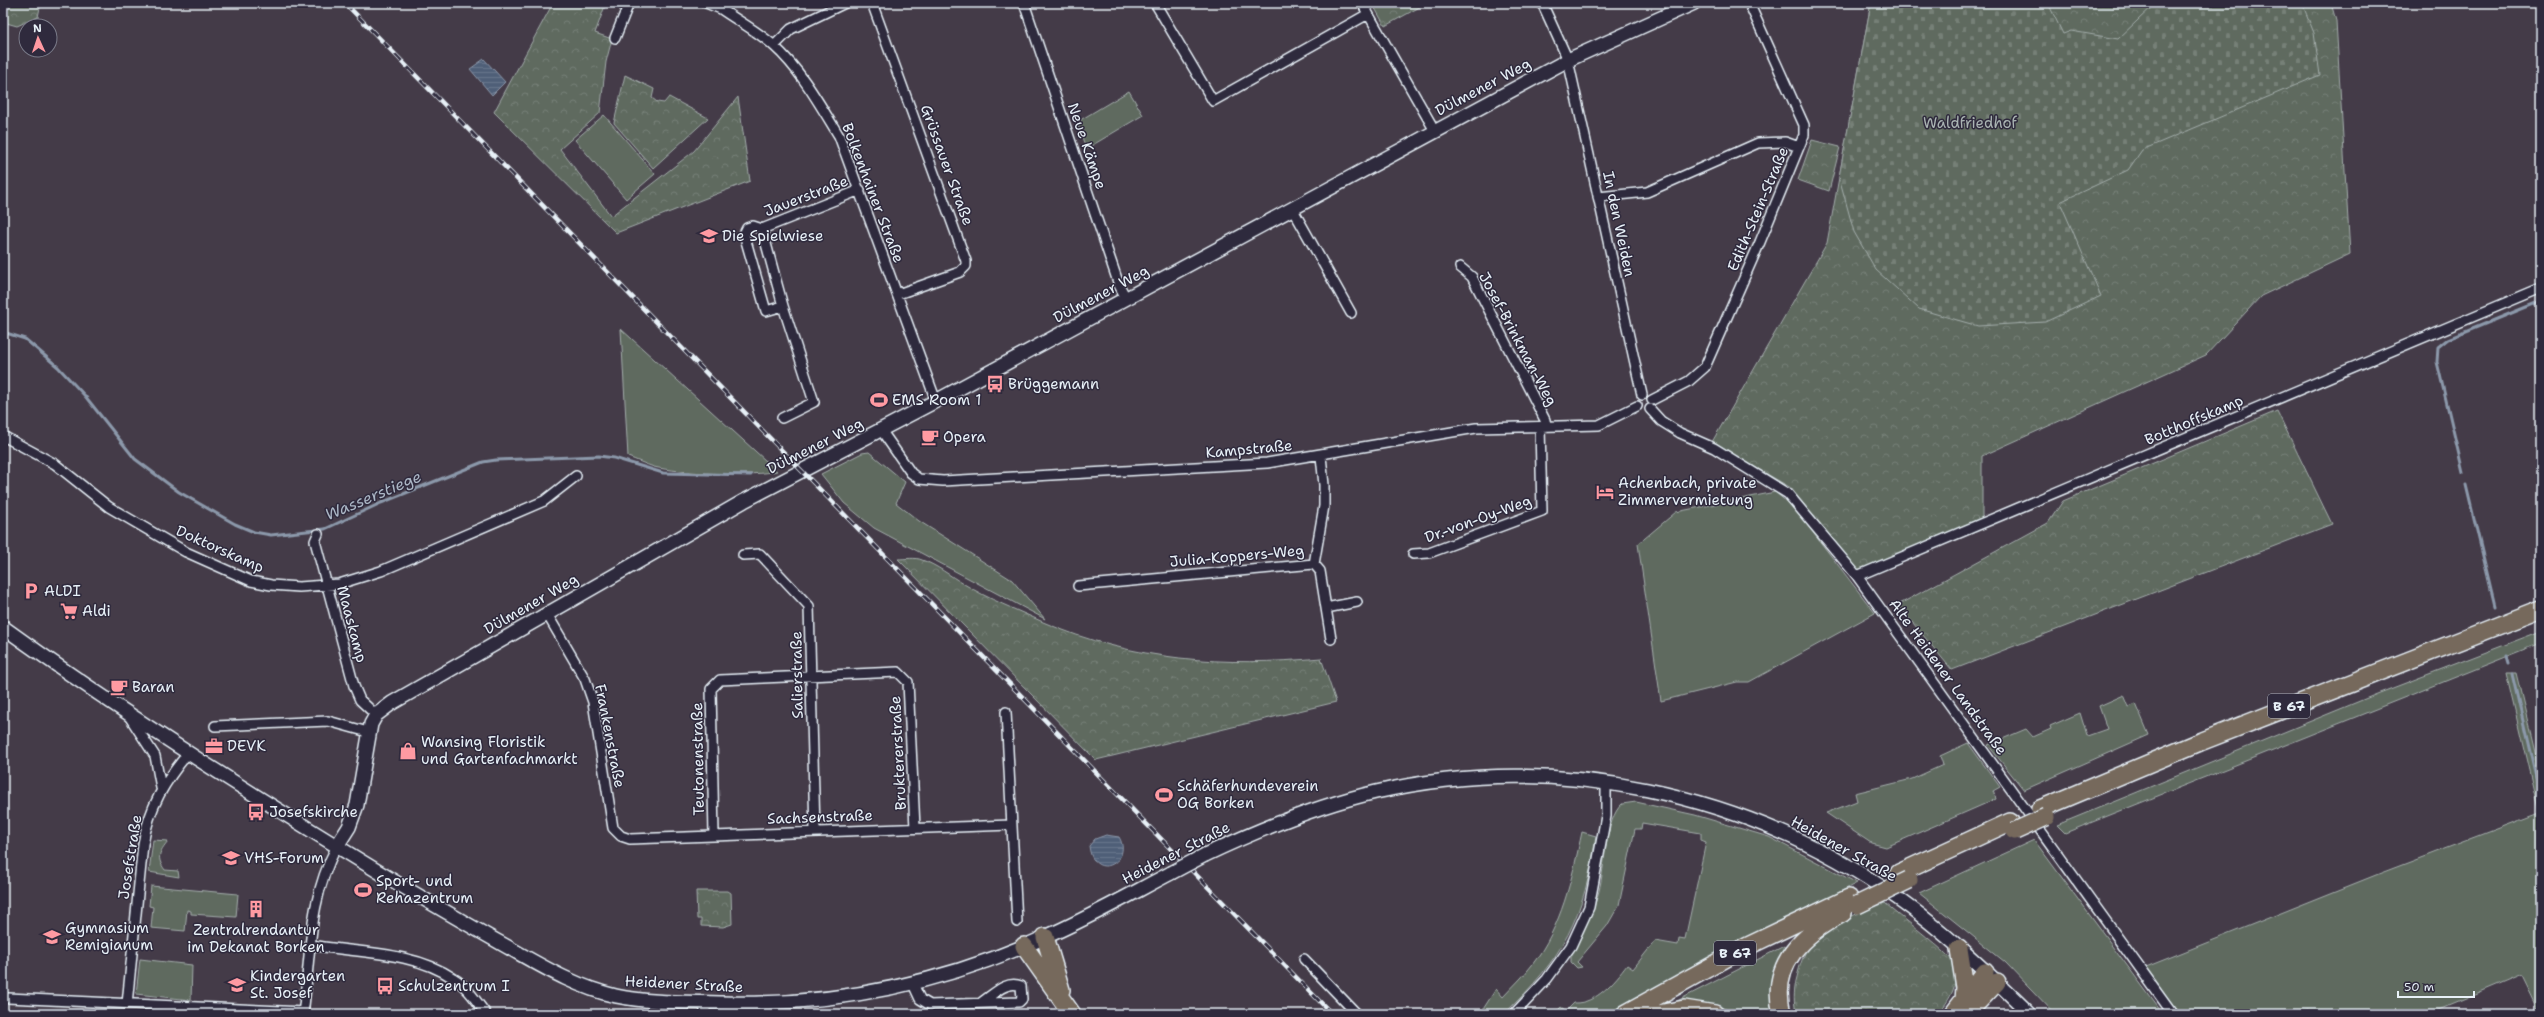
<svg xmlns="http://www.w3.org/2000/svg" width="2544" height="1017" viewBox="0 0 2544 1017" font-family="'Shantell Sans',sans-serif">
	<defs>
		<pattern id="forest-crowns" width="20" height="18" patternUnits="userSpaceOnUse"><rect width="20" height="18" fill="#5f6a5f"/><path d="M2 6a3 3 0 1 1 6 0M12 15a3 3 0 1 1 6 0" fill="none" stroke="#768077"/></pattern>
		<pattern id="cemetery-stones" width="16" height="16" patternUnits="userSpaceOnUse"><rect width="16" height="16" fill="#5f6a5f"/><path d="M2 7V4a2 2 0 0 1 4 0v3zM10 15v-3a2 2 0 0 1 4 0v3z" fill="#768077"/></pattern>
		<pattern id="water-rules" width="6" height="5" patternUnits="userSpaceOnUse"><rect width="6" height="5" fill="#4f5e78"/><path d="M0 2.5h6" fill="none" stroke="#68768c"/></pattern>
	</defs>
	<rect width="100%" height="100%" fill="#443b48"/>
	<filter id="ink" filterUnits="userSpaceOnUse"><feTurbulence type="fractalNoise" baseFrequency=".025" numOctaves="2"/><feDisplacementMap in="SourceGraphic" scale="8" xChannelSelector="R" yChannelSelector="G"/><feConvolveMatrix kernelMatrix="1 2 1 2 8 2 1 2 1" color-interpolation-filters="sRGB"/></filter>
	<g filter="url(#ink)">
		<path fill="#5f6a5f" stroke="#a4aeac" d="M 1129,91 L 1143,115 L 1086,149 L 1077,122 Z
			M 604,115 L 655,174 L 626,199 L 575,140 Z
			M 621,329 L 777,471 C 754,477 678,473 654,467 C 645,464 636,460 628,457 Z
			M 869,452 L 905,482 L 896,503 L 919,521 L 1012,580 L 1045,619 L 874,528 L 844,503 L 821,474 L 862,453 Z
			M 1775,492 L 1794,508 L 1875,613 L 1749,682 L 1737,682 L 1661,701 L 1638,544 L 1676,512 Z
			M 2541,631 L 2541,643 L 2065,833 L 2057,825 L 2377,694 Z
			M 2506,673 L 2516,673 L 2541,776 L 2541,1014 L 2522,975 L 2429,1014 L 2312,1014 L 2309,1010 L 2299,1014 L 2180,1014 L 2146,967 L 2381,873 L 2539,813 Z
			M 2124,695 L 2129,707 L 2136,704 L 2149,735 L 2024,790 L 1988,745 L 2026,729 L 2033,737 L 2051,729 L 2050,726 L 2080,713 L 2087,736 L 2107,729 L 2099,706 Z
			M 1968,743 L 2000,787 L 1993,791 L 1996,799 L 1886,847 L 1871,843 L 1826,813 L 1857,801 L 1855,793 L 1912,779 L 1943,765 L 1940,756 Z
			M 1636,802 L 1695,815 L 1769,837 L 1857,883 L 1607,1014 L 1554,1014 L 1561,1007 L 1566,1011 L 1574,1003 C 1596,1004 1615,981 1627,965 L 1633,969 L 1655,941 L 1678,945 L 1679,938 L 1685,939 L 1706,842 L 1701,840 L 1701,833 L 1642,823 L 1641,829 L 1635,829 L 1619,905 L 1607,926 L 1577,962 L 1582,967 L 1577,968 L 1571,962 L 1571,956 C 1581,935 1593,914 1599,891 C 1605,868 1605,819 1622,804 Z
			M 1582,832 L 1596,836 C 1584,918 1564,957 1504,1014 L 1480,1014 L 1496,989 L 1503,997 C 1513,986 1524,976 1532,965 C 1562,926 1572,878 1582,832 Z
			M 153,840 L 168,841 C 159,852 156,858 165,870 L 178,871 L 179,877 L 149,872 Z
			M 2034,840 L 2163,1014 L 2055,1014 L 2005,962 L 1919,893 Z
			M 151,886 L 238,894 L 236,917 L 191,914 L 191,911 L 187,910 L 185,931 L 151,928 L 153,907 L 149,906 Z
			M 1784,946 L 1785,951 L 1775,1014 L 1737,1014 L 1716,1005 L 1675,1002 Z
			M 140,959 L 192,965 L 191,1000 L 136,994 Z"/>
		<path fill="url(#forest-crowns)" stroke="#a4aeac" d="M 3,3 L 41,3 L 38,17 L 17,26 L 3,22 Z
			M 553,3 L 606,3 L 595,33 L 612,39 L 606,62 L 600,113 L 560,149 L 611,216 L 694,151 L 738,97 L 750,181 L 616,233 L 494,112 Z
			M 1372,3 L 1427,3 L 1385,26 Z
			M 1871,3 L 2331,3 L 2336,21 L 2350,254 L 2261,296 L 2206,355 L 1982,456 L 1982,519 L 1857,572 L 1791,488 L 1712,442 L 1827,243 Z
			M 625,75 L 654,89 L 652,98 L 657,102 L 664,103 L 669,97 L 708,118 L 653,168 L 614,123 Z
			M 1812,140 L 1840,147 L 1829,191 L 1798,180 Z
			M 2277,411 L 2332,524 L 1952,670 L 1898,605 L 2048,523 L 2063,501 Z
			M 898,559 C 905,559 916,557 922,560 C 937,565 950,576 964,584 C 988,599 1017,610 1043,622 C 1133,661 1225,667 1321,658 L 1336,702 L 1096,760 Z
			M 696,891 L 728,891 L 731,893 L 732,924 L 723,927 L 701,926 L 701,919 L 697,919 Z
			M 1885,903 C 1896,913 1948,952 1952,961 C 1962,980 1950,1001 1937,1014 L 1797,1014 C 1793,1004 1794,991 1796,981 C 1799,970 1801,958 1808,949 C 1824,926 1859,912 1885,903 Z"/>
		<path fill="url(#cemetery-stones)" stroke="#a4aeac" d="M 1871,3 L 2048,3 L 2063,34 L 2071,31 L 2118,39 L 2156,3 L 2302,3 L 2314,33 L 2320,75 L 2142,150 L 2128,170 L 2060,202 L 2101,296 L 2045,322 L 1978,326 L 1919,309 L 1876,270 L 1854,232 L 1839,177 Z"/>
		<path fill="url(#water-rules)" stroke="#8c99ab" d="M 484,59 L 505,82 L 492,95 L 470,69 Z
			M 1106,835 L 1119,837 C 1134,862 1093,883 1089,846 L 1095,839 Z"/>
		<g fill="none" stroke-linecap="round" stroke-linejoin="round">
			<path stroke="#8c99ab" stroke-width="3" d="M 3,332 L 25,339 L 58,367 L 85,396 L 135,459 L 179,492 L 235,524 L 254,532 L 271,535 L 325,529 L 381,503 L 483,462 L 496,460 L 599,456 L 614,458 L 663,473 L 751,475
				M 2463,472 L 2437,362 L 2438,347 L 2448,339 L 2541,301
				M 2466,485 L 2495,606
				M 2507,656 L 2509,663
				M 2512,674 L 2541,798"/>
			<g stroke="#e8f1f8" stroke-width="12">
				<path id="street" d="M 706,3 L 721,9
					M 724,3 L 721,9 C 738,21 759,32 774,46 C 801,70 820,105 839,136 L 936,401
					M 872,3 L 966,261 L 966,266 L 960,272 L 898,294
					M 1024,3 L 1119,285 L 1126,298
					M 1155,3 L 1213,101 L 1368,14
					M 1362,3 L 1435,131
					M 1542,3 L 1568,60 L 1642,395
					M 615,38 L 629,3
					M 774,46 L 791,29 L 845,3
					M 1598,197 L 1647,192 L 1758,143 L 1785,142 L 1799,147
					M 1292,208 L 1351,313
					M 762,229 L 783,306 L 766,311 L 744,234 L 747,228 L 753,226 L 762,229 L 860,190
					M 1460,267 L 1472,277 L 1545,420 L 1546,427
					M 1652,400 L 1689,381 L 1705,367 L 1760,242 L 1804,135 L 1804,125 L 1749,3
					M 1650,409 L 1661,421 L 1680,433 L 1714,448 L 1788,494 L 1857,576 L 2173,1014
					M 782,418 L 814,402 L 783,306
					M 881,430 L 911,473 L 919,479 L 943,481 L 1267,463 L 1476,428 L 1599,425 L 1637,406
					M 3,436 L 55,464 L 109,507 L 186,552 L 251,581 L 271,585 L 299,587 L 339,584 L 381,571 L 544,501 L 576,476
					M 318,534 L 315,541 L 354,686 L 360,700 L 376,715
					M 1413,554 L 1429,553 L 1542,511 L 1540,427
					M 743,555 L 760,554 L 809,606 L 815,831
					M 1314,564 L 1320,571 L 1331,639
					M 1857,576 L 2541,288
					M 1078,586 L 1314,564 L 1324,506 L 1324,485 L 1321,456
					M 1326,608 L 1357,602
					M 547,614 L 585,679 L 593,702 L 613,828 L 621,836 L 630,839 L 1011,825
					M 1006,712 L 1017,922
					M 129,716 L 155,756 L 161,788
					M 215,726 L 328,721 L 368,732
					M 714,835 L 711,689 L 720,680 L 898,672 L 908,682 L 915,828
					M 310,945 C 357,953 414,951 453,978 C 467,986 477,1002 486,1014
					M 1304,959 L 1357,1014
					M 913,984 L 920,999 L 930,1005 L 1019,1002 L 1022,999 L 1021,986 C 1006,980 994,994 982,1002
					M 8,998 L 304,1012
					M 127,1004 L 143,844 C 149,807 165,781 189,752
					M 303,1014 C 311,955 308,900 337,846
					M 705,1014 L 705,1003
					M 1514,1014 L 1547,979 L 1571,946 L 1589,907 L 1606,816 L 1606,782"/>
			</g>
			<g stroke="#e8f1f8" stroke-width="16">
				<path id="secondary" d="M 3,627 C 132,720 267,804 402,886 C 436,906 470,926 504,945 C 540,965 575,987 616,996 C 650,1003 686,1002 720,1003 C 832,1006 941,984 1043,938 C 1087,919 1129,895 1171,873
					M 337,846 L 349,827 L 357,805 L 371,724 L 376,715 L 392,703 L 744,501 L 936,401 L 1568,60 L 1694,3
					M 1205,855 C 1260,829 1316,806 1376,792 C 1554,751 1747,792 1896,897 C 1942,929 1989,974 2030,1014"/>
			</g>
			<g stroke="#e8f1f8" stroke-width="20">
				<path id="highway" d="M 2040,809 L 2200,742 L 2541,609
					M 1899,873 L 2010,822
					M 1045,937 L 1061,990
					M 1024,946 L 1072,1014
					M 1959,949 L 1965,987 L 1964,1000
					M 1625,1014 L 1748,946 L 1849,898
					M 1658,1014 L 1684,1009 L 1715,1014
					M 1782,1014 C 1769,964 1803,934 1843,913
					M 1953,1014 L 1985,972
					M 1961,1014 L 1974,1006 L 1997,982"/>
			</g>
			<use href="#street" stroke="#2f2a3d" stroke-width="9"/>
			<use href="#secondary" stroke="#2f2a3d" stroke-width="13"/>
			<use href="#highway" stroke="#76695c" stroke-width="17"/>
			<g stroke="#e8f1f8" stroke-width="4.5">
				<path id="rail" d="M 345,3 L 1332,1014"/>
			</g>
			<use href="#rail" stroke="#2f2a3d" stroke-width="3" stroke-dasharray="9" stroke-linecap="butt"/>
			<g stroke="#e8f1f8" stroke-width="16" stroke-linecap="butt">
				<path id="secondary-bridge" d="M 1171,873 L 1205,855"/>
			</g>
			<g stroke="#e8f1f8" stroke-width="20" stroke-linecap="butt">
				<path id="highway-bridge" d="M 2015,831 L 2046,817
					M 1857,905 L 1909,880"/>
			</g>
			<use href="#secondary-bridge" stroke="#2f2a3d" stroke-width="13"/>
			<use href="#highway-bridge" stroke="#76695c" stroke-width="17"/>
		</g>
	</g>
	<defs>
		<g id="school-bare" transform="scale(1.38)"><path d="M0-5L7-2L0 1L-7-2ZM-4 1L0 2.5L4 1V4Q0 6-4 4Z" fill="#ff9aa2" stroke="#2f2a3d" stroke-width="2.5" paint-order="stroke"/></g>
		<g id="bus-bare" transform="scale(1.38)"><path d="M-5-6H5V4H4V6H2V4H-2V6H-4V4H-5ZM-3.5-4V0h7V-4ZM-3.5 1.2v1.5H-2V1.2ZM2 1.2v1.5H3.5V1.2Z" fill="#ff9aa2" stroke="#2f2a3d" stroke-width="2.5" paint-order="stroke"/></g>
		<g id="stadium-bare" transform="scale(1.38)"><path d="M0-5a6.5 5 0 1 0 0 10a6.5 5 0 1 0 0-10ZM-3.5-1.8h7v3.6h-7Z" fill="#ff9aa2" stroke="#2f2a3d" stroke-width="2.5" paint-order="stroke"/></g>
		<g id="cafe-bare" transform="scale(1.38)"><path d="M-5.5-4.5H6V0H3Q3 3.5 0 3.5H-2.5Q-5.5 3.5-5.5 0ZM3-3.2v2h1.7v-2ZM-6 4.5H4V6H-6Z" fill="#ff9aa2" stroke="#2f2a3d" stroke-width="2.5" paint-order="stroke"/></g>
		<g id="hotel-bare" transform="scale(1.38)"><path d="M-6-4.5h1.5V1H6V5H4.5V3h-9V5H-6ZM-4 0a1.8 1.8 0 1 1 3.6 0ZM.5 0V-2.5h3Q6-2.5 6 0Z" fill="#ff9aa2" stroke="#2f2a3d" stroke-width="2.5" paint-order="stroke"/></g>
		<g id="parking-bare" transform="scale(1.38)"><path d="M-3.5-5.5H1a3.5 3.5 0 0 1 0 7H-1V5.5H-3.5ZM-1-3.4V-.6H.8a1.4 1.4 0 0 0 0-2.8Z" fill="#ff9aa2" stroke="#2f2a3d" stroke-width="2.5" paint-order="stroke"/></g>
		<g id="supermarket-bare" transform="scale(1.38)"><path d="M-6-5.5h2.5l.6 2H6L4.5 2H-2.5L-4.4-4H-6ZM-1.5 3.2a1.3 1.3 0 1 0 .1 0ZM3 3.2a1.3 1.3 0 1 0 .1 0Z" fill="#ff9aa2" stroke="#2f2a3d" stroke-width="2.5" paint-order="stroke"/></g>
		<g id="office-bare" transform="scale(1.38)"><path d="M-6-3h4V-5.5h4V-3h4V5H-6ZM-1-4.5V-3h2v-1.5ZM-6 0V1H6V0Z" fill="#ff9aa2" stroke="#2f2a3d" stroke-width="2.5" paint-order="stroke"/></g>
		<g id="shop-bare" transform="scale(1.38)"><path d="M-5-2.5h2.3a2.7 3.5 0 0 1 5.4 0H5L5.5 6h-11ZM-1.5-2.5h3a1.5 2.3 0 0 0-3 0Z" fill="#ff9aa2" stroke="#2f2a3d" stroke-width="2.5" paint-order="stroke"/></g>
		<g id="building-bare" transform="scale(1.38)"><path d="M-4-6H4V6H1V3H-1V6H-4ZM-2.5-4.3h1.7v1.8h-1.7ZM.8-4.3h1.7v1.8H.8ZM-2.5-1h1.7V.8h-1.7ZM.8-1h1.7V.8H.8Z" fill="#ff9aa2" stroke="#2f2a3d" stroke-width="2.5" paint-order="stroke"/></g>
	</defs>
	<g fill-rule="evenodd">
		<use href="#school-bare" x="709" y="236"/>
		<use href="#bus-bare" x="995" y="384"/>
		<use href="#stadium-bare" x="879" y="400"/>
		<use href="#cafe-bare" x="930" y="437"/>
		<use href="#hotel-bare" x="1605" y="492"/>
		<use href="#parking-bare" x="31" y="591"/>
		<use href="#supermarket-bare" x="69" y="611"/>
		<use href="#cafe-bare" x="119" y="687"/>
		<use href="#office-bare" x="214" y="746"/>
		<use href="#shop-bare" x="408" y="751"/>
		<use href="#stadium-bare" x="1164" y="795"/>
		<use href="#bus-bare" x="256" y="812"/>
		<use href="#school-bare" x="231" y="858"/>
		<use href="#stadium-bare" x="363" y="890"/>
		<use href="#building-bare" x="256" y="909"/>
		<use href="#school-bare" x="52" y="937"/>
		<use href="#school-bare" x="237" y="985"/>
		<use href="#bus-bare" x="385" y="986"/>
	</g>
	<g text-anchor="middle" stroke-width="3" stroke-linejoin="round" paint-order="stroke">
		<g fill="#2f2a3d" stroke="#b0b5c0" stroke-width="1">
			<rect x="2268" y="694" width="42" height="24" rx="3"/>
			<rect x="1714" y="941" width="42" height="24" rx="3"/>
		</g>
		<g font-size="14" font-weight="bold" fill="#e8f1f8">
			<text x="2289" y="711">B 67</text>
			<text x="1735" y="958">B 67</text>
		</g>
		<g font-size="15" fill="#e8f1f8" stroke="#2f2a3d">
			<text transform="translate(1483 87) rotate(-28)" y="5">Dülmener Weg</text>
			<text transform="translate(1087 146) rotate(71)" y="5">Neue Kämpe</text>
			<text transform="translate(947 165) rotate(70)" y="5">Grüssauer Straße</text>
			<text transform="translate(873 193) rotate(69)" y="5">Bolkenhainer Straße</text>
			<text transform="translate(806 196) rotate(-21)" y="5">Jauerstraße</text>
			<text transform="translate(1758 209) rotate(-67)" y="5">Edith-Stein-Straße</text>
			<text transform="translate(1619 224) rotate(78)" y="5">In den Weiden</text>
			<text transform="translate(1101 294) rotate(-28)" y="5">Dülmener Weg</text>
			<text transform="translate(1518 339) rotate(62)" y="5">Josef-Brinkman-Weg</text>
			<text transform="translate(2194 420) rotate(-23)" y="5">Botthoffskamp</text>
			<text transform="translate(815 446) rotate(-27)" y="5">Dülmener Weg</text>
			<text transform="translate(1249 449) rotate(-5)" y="5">Kampstraße</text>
			<text transform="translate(1478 519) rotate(-20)" y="5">Dr.-von-Oy-Weg</text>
			<text transform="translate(220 549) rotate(24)" y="5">Doktorskamp</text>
			<text transform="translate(1237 556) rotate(-5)" y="5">Julia-Koppers-Weg</text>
			<text transform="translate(531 604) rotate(-30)" y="5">Dülmener Weg</text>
			<text transform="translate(352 624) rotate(75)" y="5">Maaskamp</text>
			<text transform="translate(797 675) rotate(-91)" y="5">Salierstraße</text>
			<text transform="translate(1948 677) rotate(54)" y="5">Alte Heidener Landstraße</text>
			<text transform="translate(610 736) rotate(79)" y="5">Frankenstraße</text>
			<text transform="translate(898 753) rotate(-93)" y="5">Bruktererstraße</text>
			<text transform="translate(698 759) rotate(-91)" y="5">Teutonenstraße</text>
			<text transform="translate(820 817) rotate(-2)" y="5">Sachsenstraße</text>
			<text transform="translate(1844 849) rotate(29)" y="5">Heidener Straße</text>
			<text transform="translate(1176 853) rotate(-27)" y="5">Heidener Straße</text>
			<text transform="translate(130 857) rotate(-81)" y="5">Josefstraße</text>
			<text transform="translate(684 984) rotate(3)" y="5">Heidener Straße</text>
		</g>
		<g font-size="15" fill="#aab4b3" stroke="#2f2a3d">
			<text x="1970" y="128">Waldfriedhof</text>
		</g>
		<g font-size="15" fill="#e8f1f8" stroke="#2f2a3d" text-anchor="start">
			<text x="722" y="241">Die Spielwiese</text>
			<text x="1008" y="389">Brüggemann</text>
			<text x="892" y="405">EMS Room 1</text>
			<text x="943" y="442">Opera</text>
			<text x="1618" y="488">Achenbach, private<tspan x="1618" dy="17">Zimmervermietung</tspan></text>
			<text x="44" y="596">ALDI</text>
			<text x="82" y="616">Aldi</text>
			<text x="132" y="692">Baran</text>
			<text x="421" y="747">Wansing Floristik<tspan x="421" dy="17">und Gartenfachmarkt</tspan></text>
			<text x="227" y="751">DEVK</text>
			<text x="1177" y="791">Schäferhundeverein<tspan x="1177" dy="17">OG Borken</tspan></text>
			<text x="269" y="817">Josefskirche</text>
			<text x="244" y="863">VHS-Forum</text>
			<text x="376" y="886">Sport- und<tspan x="376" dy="17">Rehazentrum</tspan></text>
			<text x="65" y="933">Gymnasium<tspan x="65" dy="17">Remigianum</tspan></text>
			<text x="256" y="935" text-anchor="middle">Zentralrendantur<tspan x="256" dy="17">im Dekanat Borken</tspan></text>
			<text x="250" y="981">Kindergarten<tspan x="250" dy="17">St. Josef</tspan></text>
			<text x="398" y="991">Schulzentrum I</text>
		</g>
		<g font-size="16" font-style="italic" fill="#abb6c5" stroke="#2f2a3d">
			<text transform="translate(373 495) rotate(-23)" y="6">Wasserstiege</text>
		</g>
	</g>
	<rect width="2544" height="1017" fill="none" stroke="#2f2a3d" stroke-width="16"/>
	<rect x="8" y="8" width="2528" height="1001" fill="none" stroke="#e8f1f8" stroke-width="1.5" filter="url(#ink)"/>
	<g transform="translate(38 38) rotate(357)"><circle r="19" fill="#2f2a3d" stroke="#797a88"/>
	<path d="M0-3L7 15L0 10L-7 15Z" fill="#ff9aa2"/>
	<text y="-6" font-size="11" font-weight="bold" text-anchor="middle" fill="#e8f1f8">N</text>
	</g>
	<path d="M2398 991v6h76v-6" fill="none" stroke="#e8f1f8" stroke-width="2"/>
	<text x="2404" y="991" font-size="12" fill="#e8f1f8" stroke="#2f2a3d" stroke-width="3" paint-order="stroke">50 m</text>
</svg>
